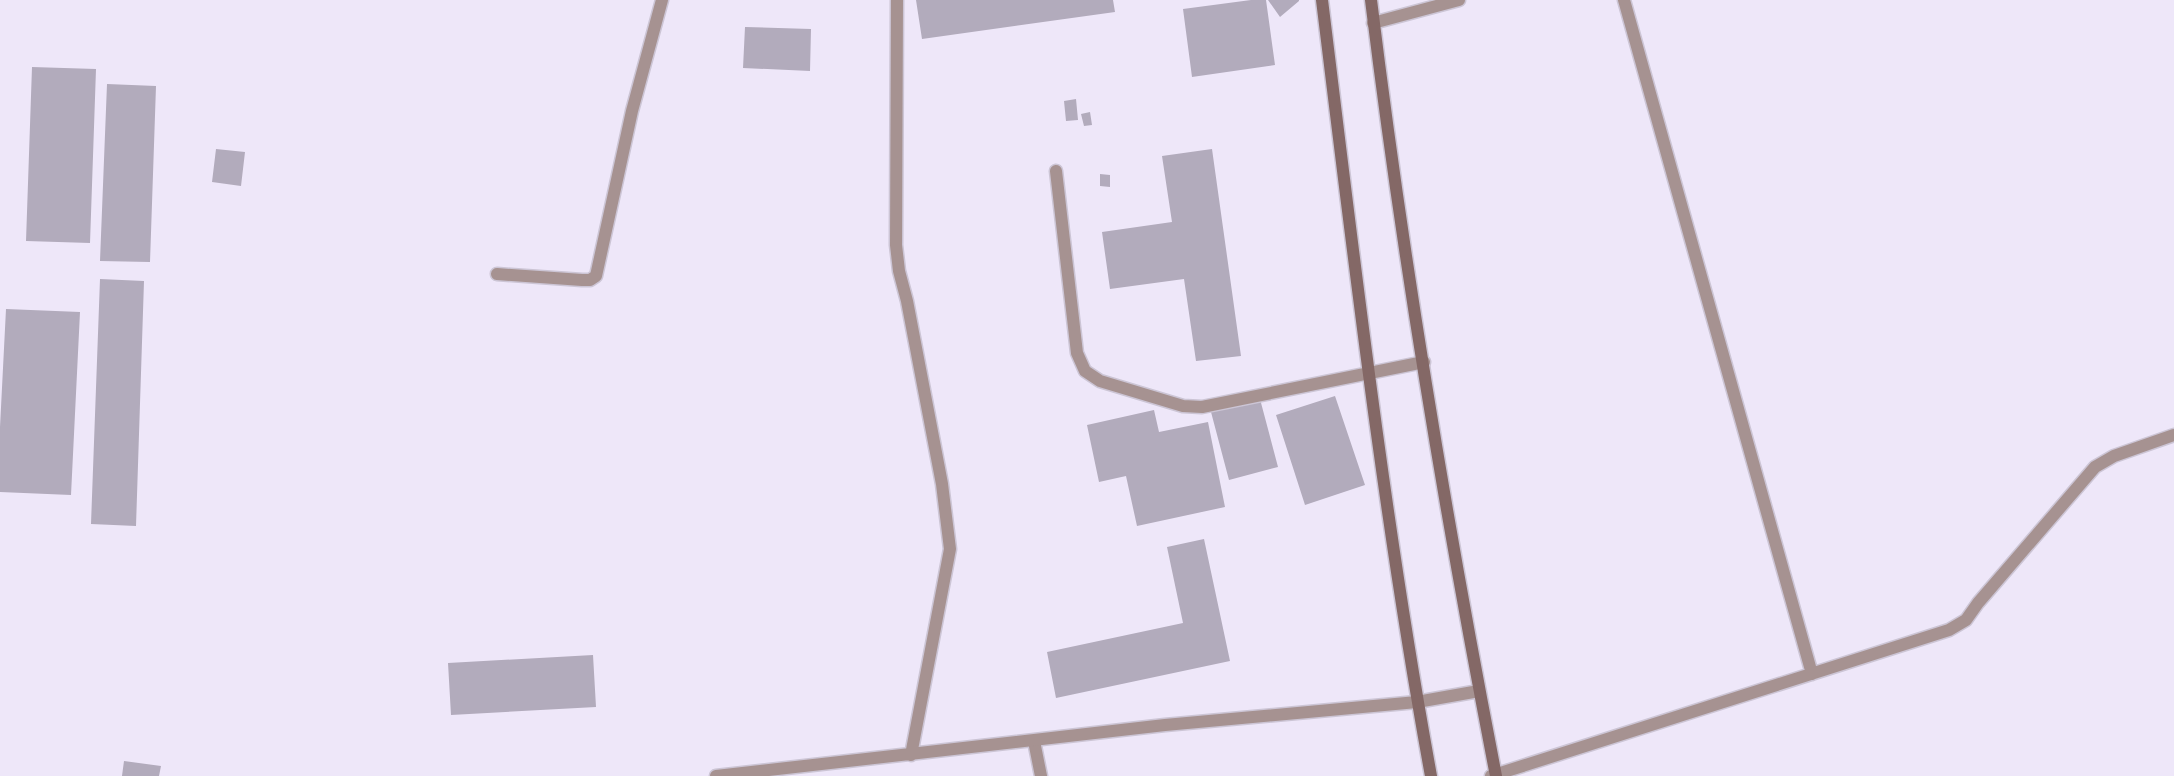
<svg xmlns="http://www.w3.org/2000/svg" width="2174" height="776" viewBox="0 0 2174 776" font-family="Karla,sans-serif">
	<rect width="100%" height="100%" fill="#eee7f9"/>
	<path fill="#b2abbc" d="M 916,0 L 1113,0 L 1115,12 L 922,39 Z
		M 1251,0 L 1266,0 L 1275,65 L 1192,77 L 1183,9 Z
		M 1268,0 L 1299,0 L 1299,1 L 1280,17 Z
		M 745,27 L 811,29 L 810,71 L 743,68 Z
		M 32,67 L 96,69 L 90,243 L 26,241 Z
		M 107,84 L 156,86 L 150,262 L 100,261 Z
		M 1076,99 L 1078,120 L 1066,121 L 1064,101 Z
		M 1090,112 L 1092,125 L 1084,126 L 1081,114 Z
		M 216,149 L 245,152 L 241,186 L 212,182 Z
		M 1212,149 L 1241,356 L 1196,361 L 1184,279 L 1110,289 L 1102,232 L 1172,222 L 1162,156 Z
		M 1100,174 L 1110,175 L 1110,187 L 1100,186 Z
		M 100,279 L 144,281 L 136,526 L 91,524 Z
		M 6,309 L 80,312 L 71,495 L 0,492 L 0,427 Z
		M 1335,396 L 1365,485 L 1305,505 L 1276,415 Z
		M 1260,399 L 1278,467 L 1229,480 L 1211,412 Z
		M 1154,410 L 1159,432 L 1208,422 L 1225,507 L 1137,526 L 1126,476 L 1099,482 L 1087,425 Z
		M 1204,539 L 1230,661 L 1056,698 L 1047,652 L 1183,623 L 1167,547 Z
		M 593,655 L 596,707 L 451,715 L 448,663 Z
		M 124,761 L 161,766 L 159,776 L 122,776 Z"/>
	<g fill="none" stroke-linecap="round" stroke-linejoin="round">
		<g stroke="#ccc5d5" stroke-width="15">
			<path id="service" d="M 1624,0 L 1812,674
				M 1373,23 L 1459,0
				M 1056,171 L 1077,353 L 1085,371 L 1100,381 L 1183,406 L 1202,407 L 1424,362
				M 497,274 L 582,280 L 590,280 L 596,276 L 632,111 L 662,0
				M 1034,741 L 1041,776
				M 1491,776 L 1949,630 L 1966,620 L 1978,603 L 2095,467 L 2114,456 L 2174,435"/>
		</g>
		<g stroke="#ccc5d5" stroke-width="15">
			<path id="minor" d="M 897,0 L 896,245 L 899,271 L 907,301 L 942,484 L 950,549 L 911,755
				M 716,776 L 1165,725 L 1417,702 L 1479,691"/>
		</g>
		<g stroke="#ccc5d5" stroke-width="15">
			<path id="secondary" d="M 1322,0 C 1354,259 1384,519 1431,776
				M 1371,0 C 1403,260 1446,519 1496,776"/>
		</g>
		<use href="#service" stroke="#a69291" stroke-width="12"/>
		<use href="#minor" stroke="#a69291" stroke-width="12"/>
		<use href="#secondary" stroke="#846866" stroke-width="12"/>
	</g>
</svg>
